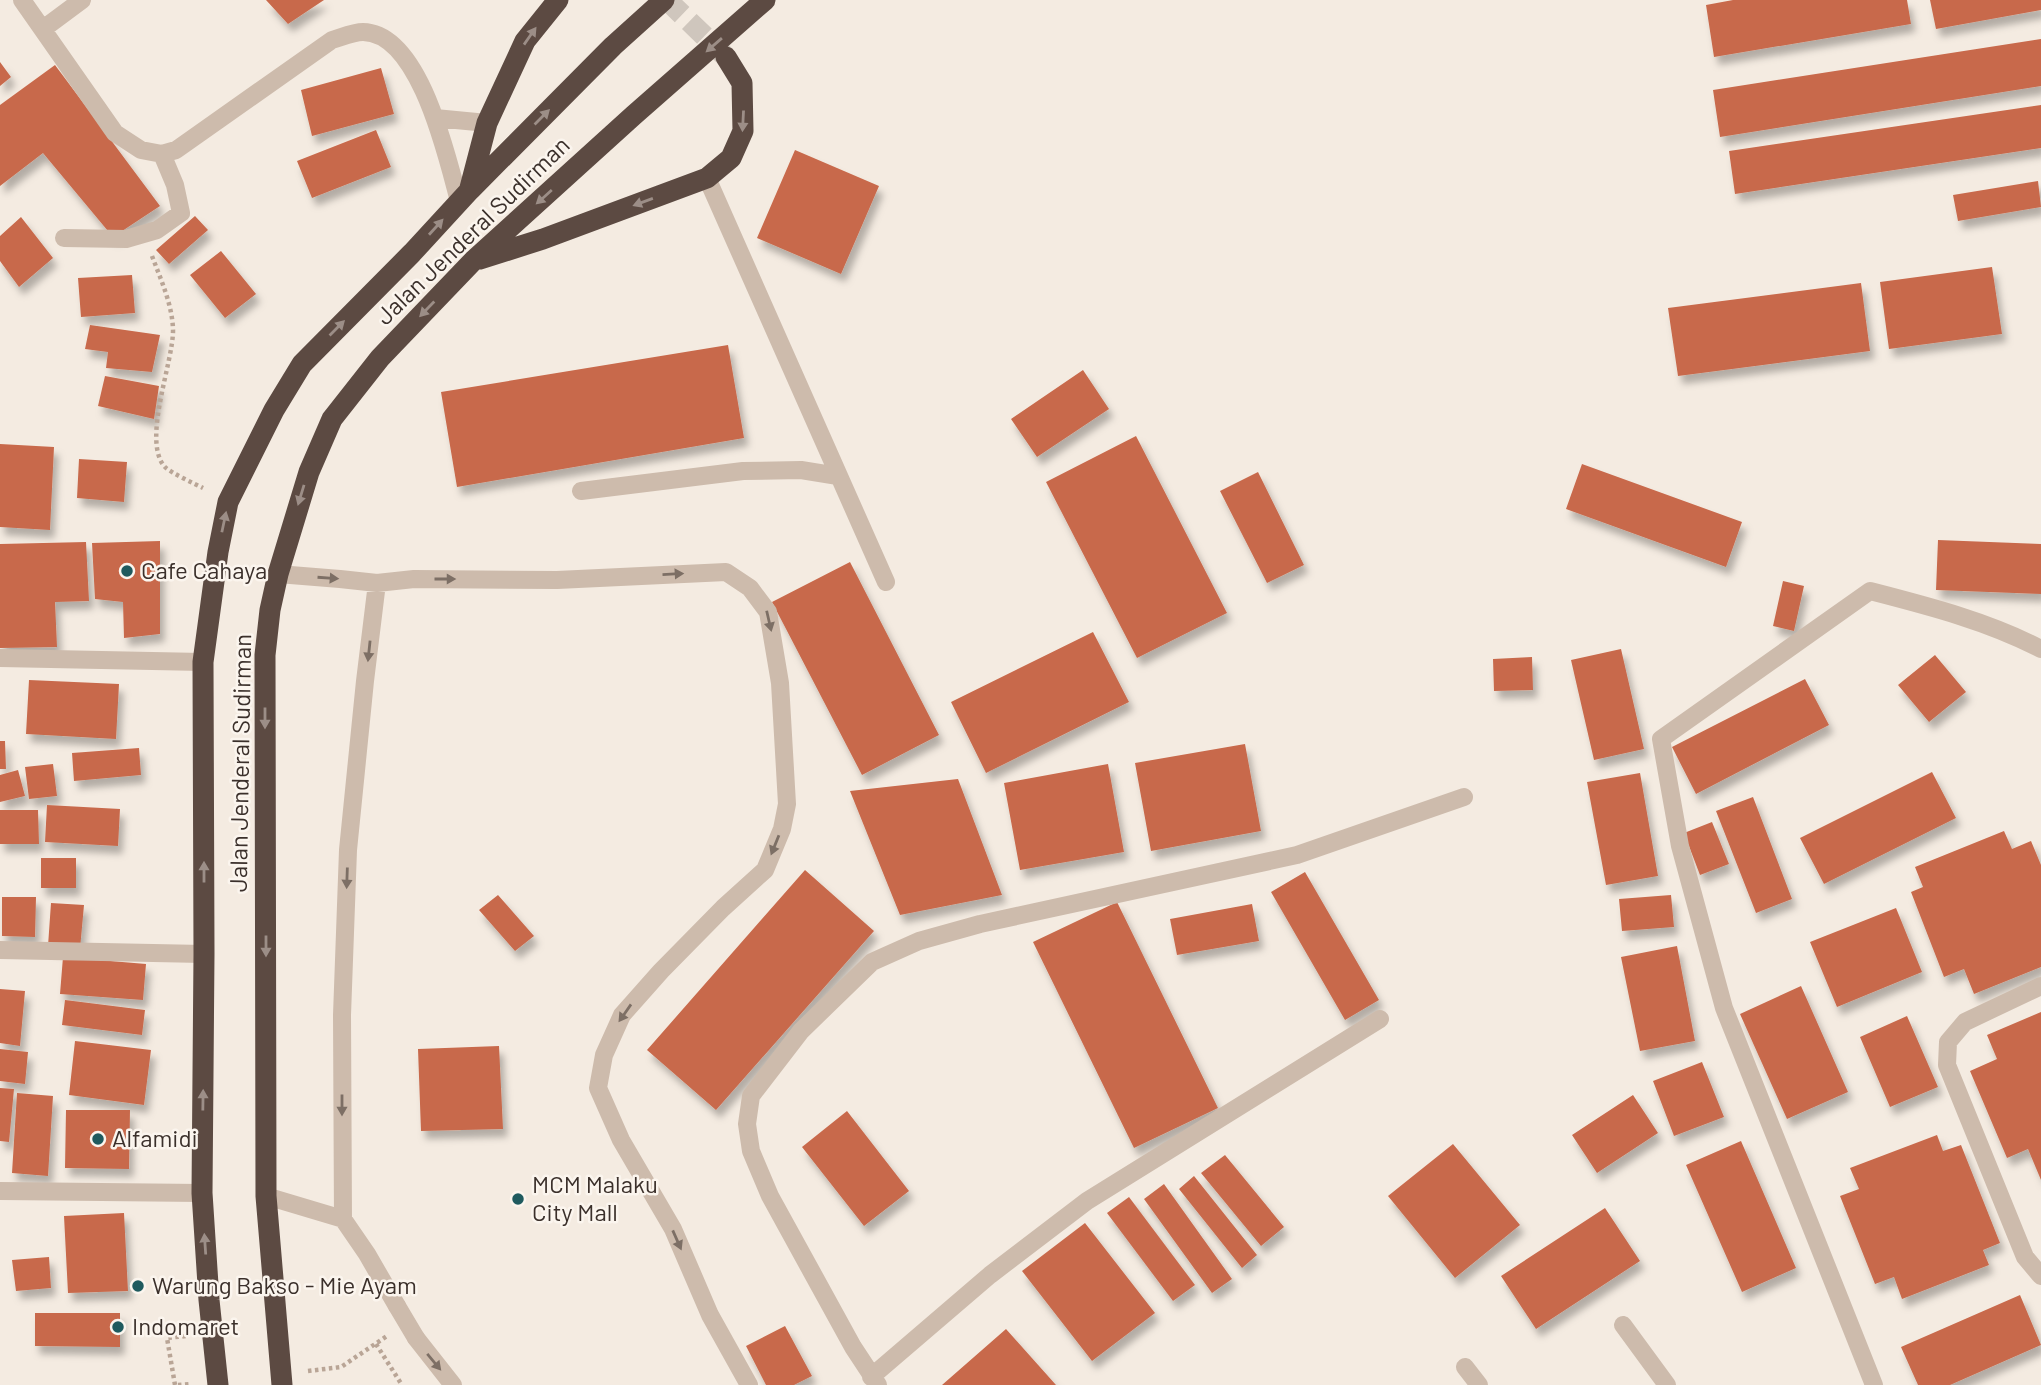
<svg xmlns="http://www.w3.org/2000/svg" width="2041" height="1385" viewBox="0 0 2041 1385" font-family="Barlow,sans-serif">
	<defs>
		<filter id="shadow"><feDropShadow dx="4.5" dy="8" stdDeviation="3.5" flood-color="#0004"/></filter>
	</defs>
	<rect width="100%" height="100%" fill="#f4ebe1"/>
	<path fill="#c8694b" filter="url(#shadow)" d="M 266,0 L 324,0 L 288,24 Z
		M 1733,0 L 1907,0 L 1911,24 L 1714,57 L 1706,5 Z
		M 1930,0 L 2041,0 L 2041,10 L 1936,29 Z
		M 2041,39 L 2041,86 L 1720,137 L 1713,90 Z
		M 0,62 L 11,77 L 0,86 Z
		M 55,65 L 160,206 L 113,237 L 43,153 L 0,186 L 0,105 Z
		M 381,68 L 394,114 L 312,136 L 301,90 Z
		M 2041,105 L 2041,148 L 1735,194 L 1729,151 Z
		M 376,130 L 391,167 L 312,198 L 297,161 Z
		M 795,150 L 879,186 L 841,274 L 757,238 Z
		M 2038,181 L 2041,207 L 1958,221 L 1953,195 Z
		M 195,216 L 208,230 L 169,264 L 156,250 Z
		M 21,217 L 53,258 L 19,287 L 0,261 L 0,236 Z
		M 221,251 L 256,294 L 225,318 L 190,275 Z
		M 1992,267 L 2002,334 L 1889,349 L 1880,282 Z
		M 132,275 L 135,313 L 81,317 L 78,278 Z
		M 1861,283 L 1870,351 L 1678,376 L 1668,308 Z
		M 90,325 L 160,335 L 152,372 L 106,368 L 108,352 L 85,349 Z
		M 728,345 L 744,438 L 457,487 L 441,392 Z
		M 1083,370 L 1109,409 L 1037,457 L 1011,419 Z
		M 105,376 L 159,386 L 154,419 L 98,406 Z
		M 1136,436 L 1227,613 L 1137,658 L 1046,482 Z
		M 0,444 L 54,447 L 50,530 L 0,527 Z
		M 79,459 L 127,462 L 124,502 L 77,498 Z
		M 1582,464 L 1742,522 L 1726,567 L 1566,509 Z
		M 1258,472 L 1304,565 L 1267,583 L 1220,491 Z
		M 1938,540 L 2041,544 L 2041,594 L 1936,590 Z
		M 160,541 L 160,634 L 124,638 L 123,602 L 95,599 L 92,543 Z
		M 86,542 L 89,601 L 55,602 L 57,647 L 0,648 L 0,544 Z
		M 850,562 L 939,735 L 862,775 L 772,602 Z
		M 1783,581 L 1804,586 L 1794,631 L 1773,626 Z
		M 1093,632 L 1129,702 L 986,773 L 951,702 Z
		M 1621,649 L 1644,749 L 1594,760 L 1571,660 Z
		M 1935,655 L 1966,692 L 1929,722 L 1898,685 Z
		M 1532,657 L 1533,690 L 1494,691 L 1493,659 Z
		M 1805,679 L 1829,725 L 1696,794 L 1672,747 Z
		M 29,680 L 119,684 L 116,739 L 26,734 Z
		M 0,741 L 5,741 L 6,769 L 0,769 Z
		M 1245,744 L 1261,831 L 1151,851 L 1135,763 Z
		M 139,748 L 141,775 L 74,781 L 72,753 Z
		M 53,764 L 57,796 L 29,799 L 25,767 Z
		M 1108,764 L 1124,852 L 1020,870 L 1004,783 Z
		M 18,770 L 25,796 L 0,802 L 0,775 Z
		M 1932,772 L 1956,818 L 1824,884 L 1800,838 Z
		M 1640,773 L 1658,876 L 1606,885 L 1587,782 Z
		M 958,779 L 1002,895 L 900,915 L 850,791 Z
		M 1753,797 L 1792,899 L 1756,913 L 1716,811 Z
		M 47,805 L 120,809 L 118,846 L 45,842 Z
		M 0,810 L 38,810 L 39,844 L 0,844 Z
		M 1712,822 L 1729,864 L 1700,875 L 1684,833 Z
		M 2004,831 L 2012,849 L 2031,841 L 2041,865 L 2041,967 L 1974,994 L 1964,969 L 1944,977 L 1911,892 L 1923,887 L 1915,867 Z
		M 41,858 L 76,858 L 76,888 L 41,888 Z
		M 805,870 L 874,931 L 716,1110 L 647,1050 Z
		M 1305,872 L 1379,1000 L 1345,1020 L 1271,892 Z
		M 498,895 L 534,936 L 515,951 L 479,910 Z
		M 1671,895 L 1674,927 L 1622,931 L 1619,899 Z
		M 2,897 L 36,897 L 35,937 L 2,936 Z
		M 1117,902 L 1218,1108 L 1134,1148 L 1033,942 Z
		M 51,903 L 84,905 L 80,949 L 48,946 Z
		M 1252,904 L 1259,941 L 1177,955 L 1170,919 Z
		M 1896,908 L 1922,972 L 1837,1007 L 1810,942 Z
		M 1677,946 L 1695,1041 L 1640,1051 L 1621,957 Z
		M 63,957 L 146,964 L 143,1000 L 60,994 Z
		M 1801,986 L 1848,1092 L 1787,1119 L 1740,1014 Z
		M 0,989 L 25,991 L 20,1046 L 0,1043 Z
		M 65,1000 L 145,1010 L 142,1035 L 62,1025 Z
		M 2041,1012 L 2041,1180 L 2028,1149 L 2007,1158 L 1970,1071 L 1997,1059 L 1987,1035 Z
		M 1907,1016 L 1938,1087 L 1890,1107 L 1860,1037 Z
		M 75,1041 L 151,1050 L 144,1105 L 69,1095 Z
		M 499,1046 L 503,1129 L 421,1131 L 418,1049 Z
		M 0,1049 L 28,1052 L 25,1084 L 0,1081 Z
		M 1702,1062 L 1724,1117 L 1674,1136 L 1653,1081 Z
		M 0,1088 L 14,1089 L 9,1142 L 0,1141 Z
		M 17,1093 L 53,1096 L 48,1176 L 12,1173 Z
		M 1633,1095 L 1658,1133 L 1597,1173 L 1572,1135 Z
		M 66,1110 L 130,1110 L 129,1169 L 65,1168 Z
		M 847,1111 L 909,1191 L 864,1226 L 802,1147 Z
		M 1937,1135 L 1943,1151 L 1961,1145 L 2000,1243 L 1983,1250 L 1989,1265 L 1902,1299 L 1894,1277 L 1875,1284 L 1840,1196 L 1859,1189 L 1850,1168 Z
		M 1741,1141 L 1796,1268 L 1742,1292 L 1686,1165 Z
		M 1453,1144 L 1520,1225 L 1455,1278 L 1388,1196 Z
		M 1225,1155 L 1284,1227 L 1261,1246 L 1201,1173 Z
		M 1194,1176 L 1257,1255 L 1242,1268 L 1179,1189 Z
		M 1164,1184 L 1232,1279 L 1212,1293 L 1144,1199 Z
		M 1129,1197 L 1195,1285 L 1173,1301 L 1107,1213 Z
		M 1605,1208 L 1640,1261 L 1536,1329 L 1501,1276 Z
		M 124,1213 L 128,1291 L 68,1293 L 64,1216 Z
		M 1085,1223 L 1155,1313 L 1092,1361 L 1022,1271 Z
		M 49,1257 L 51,1288 L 16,1291 L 12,1260 Z
		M 2020,1295 L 2041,1345 L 1950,1385 L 1918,1385 L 1901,1347 Z
		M 35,1313 L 120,1313 L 120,1347 L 35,1346 Z
		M 785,1326 L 812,1376 L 794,1385 L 766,1385 L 746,1346 Z
		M 1006,1329 L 1056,1385 L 942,1385 Z"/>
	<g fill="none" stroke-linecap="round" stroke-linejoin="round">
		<path stroke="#cfc6bd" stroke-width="21" stroke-dasharray="21 10" stroke-linecap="butt" d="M 667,0 L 726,57"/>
		<path stroke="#b9a596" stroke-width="4.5" stroke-dasharray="3.5 3.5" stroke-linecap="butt" d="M 152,256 C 161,280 172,304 173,329 C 174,361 141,441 165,467 C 171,473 195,484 203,488
			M 376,1344 L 402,1385
			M 308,1371 L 341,1367 L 387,1336
			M 175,1385 L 167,1338 L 186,1336
			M 178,1385 L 191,1384"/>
		<path stroke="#cdbbac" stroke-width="18" d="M 22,0 L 115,133 L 141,150 L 162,154 L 176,150 L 332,40 C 342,37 354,32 363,32 C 420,33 447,157 459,201
			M 43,29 L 82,0
			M 435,118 L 487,123
			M 707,178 L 886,582
			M 64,238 L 126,239 L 157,230 L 181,213 L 175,185 L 162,154
			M 581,491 L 743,471 L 801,470 L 838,476
			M 278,574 L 340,579 L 377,583 L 414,579 L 557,580 L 726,572 L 750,588 L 768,612 L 780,683 L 787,804 L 782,829 L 765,870 L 723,908 L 661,971 L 622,1015 L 604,1055 L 598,1088 L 621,1140 L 673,1229 L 710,1315 L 749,1385
			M 377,583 L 365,681 L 348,850 L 342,1015 L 343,1219 L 367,1254 L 397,1306
			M 0,658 L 203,662
			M 0,950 L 204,954
			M 2041,986 L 1965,1022 L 1948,1042 L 1947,1065 L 2025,1257 L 2041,1276
			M 0,1191 L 202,1193
			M 266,1196 L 343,1219
			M 1623,1325 L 1667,1385
			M 416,1338 L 453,1385
			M 1465,1367 L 1479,1385
			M 871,1377 L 990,1275 L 1087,1201 L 1380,1019
			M 878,1385 L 853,1347 L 770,1196 L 751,1151 L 747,1124 L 751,1096 L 801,1031 L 872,962 L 919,941 L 980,924 L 1297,855 L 1464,797
			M 1874,1385 L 1724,1008 L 1680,846 L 1661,739 L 1870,591 C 1928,606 1987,621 2041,649"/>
		<path stroke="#5c4a42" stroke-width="21" d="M 470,188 L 487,123 L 525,41 L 558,0
			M 480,259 L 543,239 L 707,178 L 731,158 L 743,131 L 742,83 L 726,57
			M 218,1385 L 209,1300 L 202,1193 L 204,954 L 203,662 L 218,552 L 228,502 L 274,410 L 302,364 L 412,253 L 470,190 L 613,46 L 664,0
			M 282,1385 L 266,1196 L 265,655 L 270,610 L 278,574 L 309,472 L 332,419 L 380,358 L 474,260 L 634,115 L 765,0"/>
		<path stroke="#cdbbac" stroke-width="18" d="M 397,1306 L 416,1338"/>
	</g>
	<defs><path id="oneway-solid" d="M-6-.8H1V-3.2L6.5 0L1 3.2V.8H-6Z" transform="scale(1.75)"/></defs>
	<g fill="#9c8e87">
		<use href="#oneway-solid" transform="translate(530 36) rotate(-55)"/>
		<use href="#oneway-solid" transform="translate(714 45) rotate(139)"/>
		<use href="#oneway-solid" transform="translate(542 117) rotate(-45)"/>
		<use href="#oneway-solid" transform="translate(743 121) rotate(93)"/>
		<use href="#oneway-solid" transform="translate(544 197) rotate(138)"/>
		<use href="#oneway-solid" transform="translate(643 202) rotate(160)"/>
		<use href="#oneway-solid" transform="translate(436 227) rotate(-48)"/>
		<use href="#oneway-solid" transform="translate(427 309) rotate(134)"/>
		<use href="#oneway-solid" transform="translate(337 328) rotate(-45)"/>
		<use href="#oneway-solid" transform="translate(301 495) rotate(107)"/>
		<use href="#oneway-solid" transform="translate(224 522) rotate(-78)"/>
		<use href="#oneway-solid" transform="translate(265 718) rotate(90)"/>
		<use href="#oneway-solid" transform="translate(204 872) rotate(-90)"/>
		<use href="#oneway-solid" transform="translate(266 946) rotate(90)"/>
		<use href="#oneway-solid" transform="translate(203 1100) rotate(-89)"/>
		<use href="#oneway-solid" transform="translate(205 1244) rotate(-94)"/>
	</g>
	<g fill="#7d6f65">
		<use href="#oneway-solid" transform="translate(673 574) rotate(-3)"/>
		<use href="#oneway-solid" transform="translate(328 578) rotate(4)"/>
		<use href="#oneway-solid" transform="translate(445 579)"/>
		<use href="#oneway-solid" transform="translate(769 621) rotate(77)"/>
		<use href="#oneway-solid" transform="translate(369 651) rotate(96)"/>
		<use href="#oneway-solid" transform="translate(775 845) rotate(112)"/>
		<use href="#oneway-solid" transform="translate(347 878) rotate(92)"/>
		<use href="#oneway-solid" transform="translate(625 1013) rotate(125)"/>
		<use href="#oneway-solid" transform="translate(342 1105) rotate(90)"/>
		<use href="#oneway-solid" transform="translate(677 1240) rotate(66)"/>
		<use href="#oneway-solid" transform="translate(434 1362) rotate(50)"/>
	</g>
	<g fill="#1f5a5e" stroke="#fbf5ee" stroke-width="2.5">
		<circle cx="127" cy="571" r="7"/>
		<circle cx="98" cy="1139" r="7"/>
		<circle cx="518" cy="1199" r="7"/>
		<circle cx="138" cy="1286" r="7"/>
		<circle cx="118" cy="1327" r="7"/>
	</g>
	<g text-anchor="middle" stroke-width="5" stroke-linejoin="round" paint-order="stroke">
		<g font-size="24" fill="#3b302b" stroke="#fbf5ee">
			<text transform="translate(473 231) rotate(-44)" y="8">Jalan Jenderal Sudirman</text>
			<text transform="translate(241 763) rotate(-89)" y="8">Jalan Jenderal Sudirman</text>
		</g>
		<g font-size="24" fill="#3b302b" stroke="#fbf5ee" text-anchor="start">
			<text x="141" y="579">Cafe Cahaya</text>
			<text x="112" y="1147">Alfamidi</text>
			<text x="532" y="1193">MCM Malaku<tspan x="532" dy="28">City Mall</tspan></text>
			<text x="152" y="1294">Warung Bakso - Mie Ayam</text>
			<text x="132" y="1335">Indomaret</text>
		</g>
	</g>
</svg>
